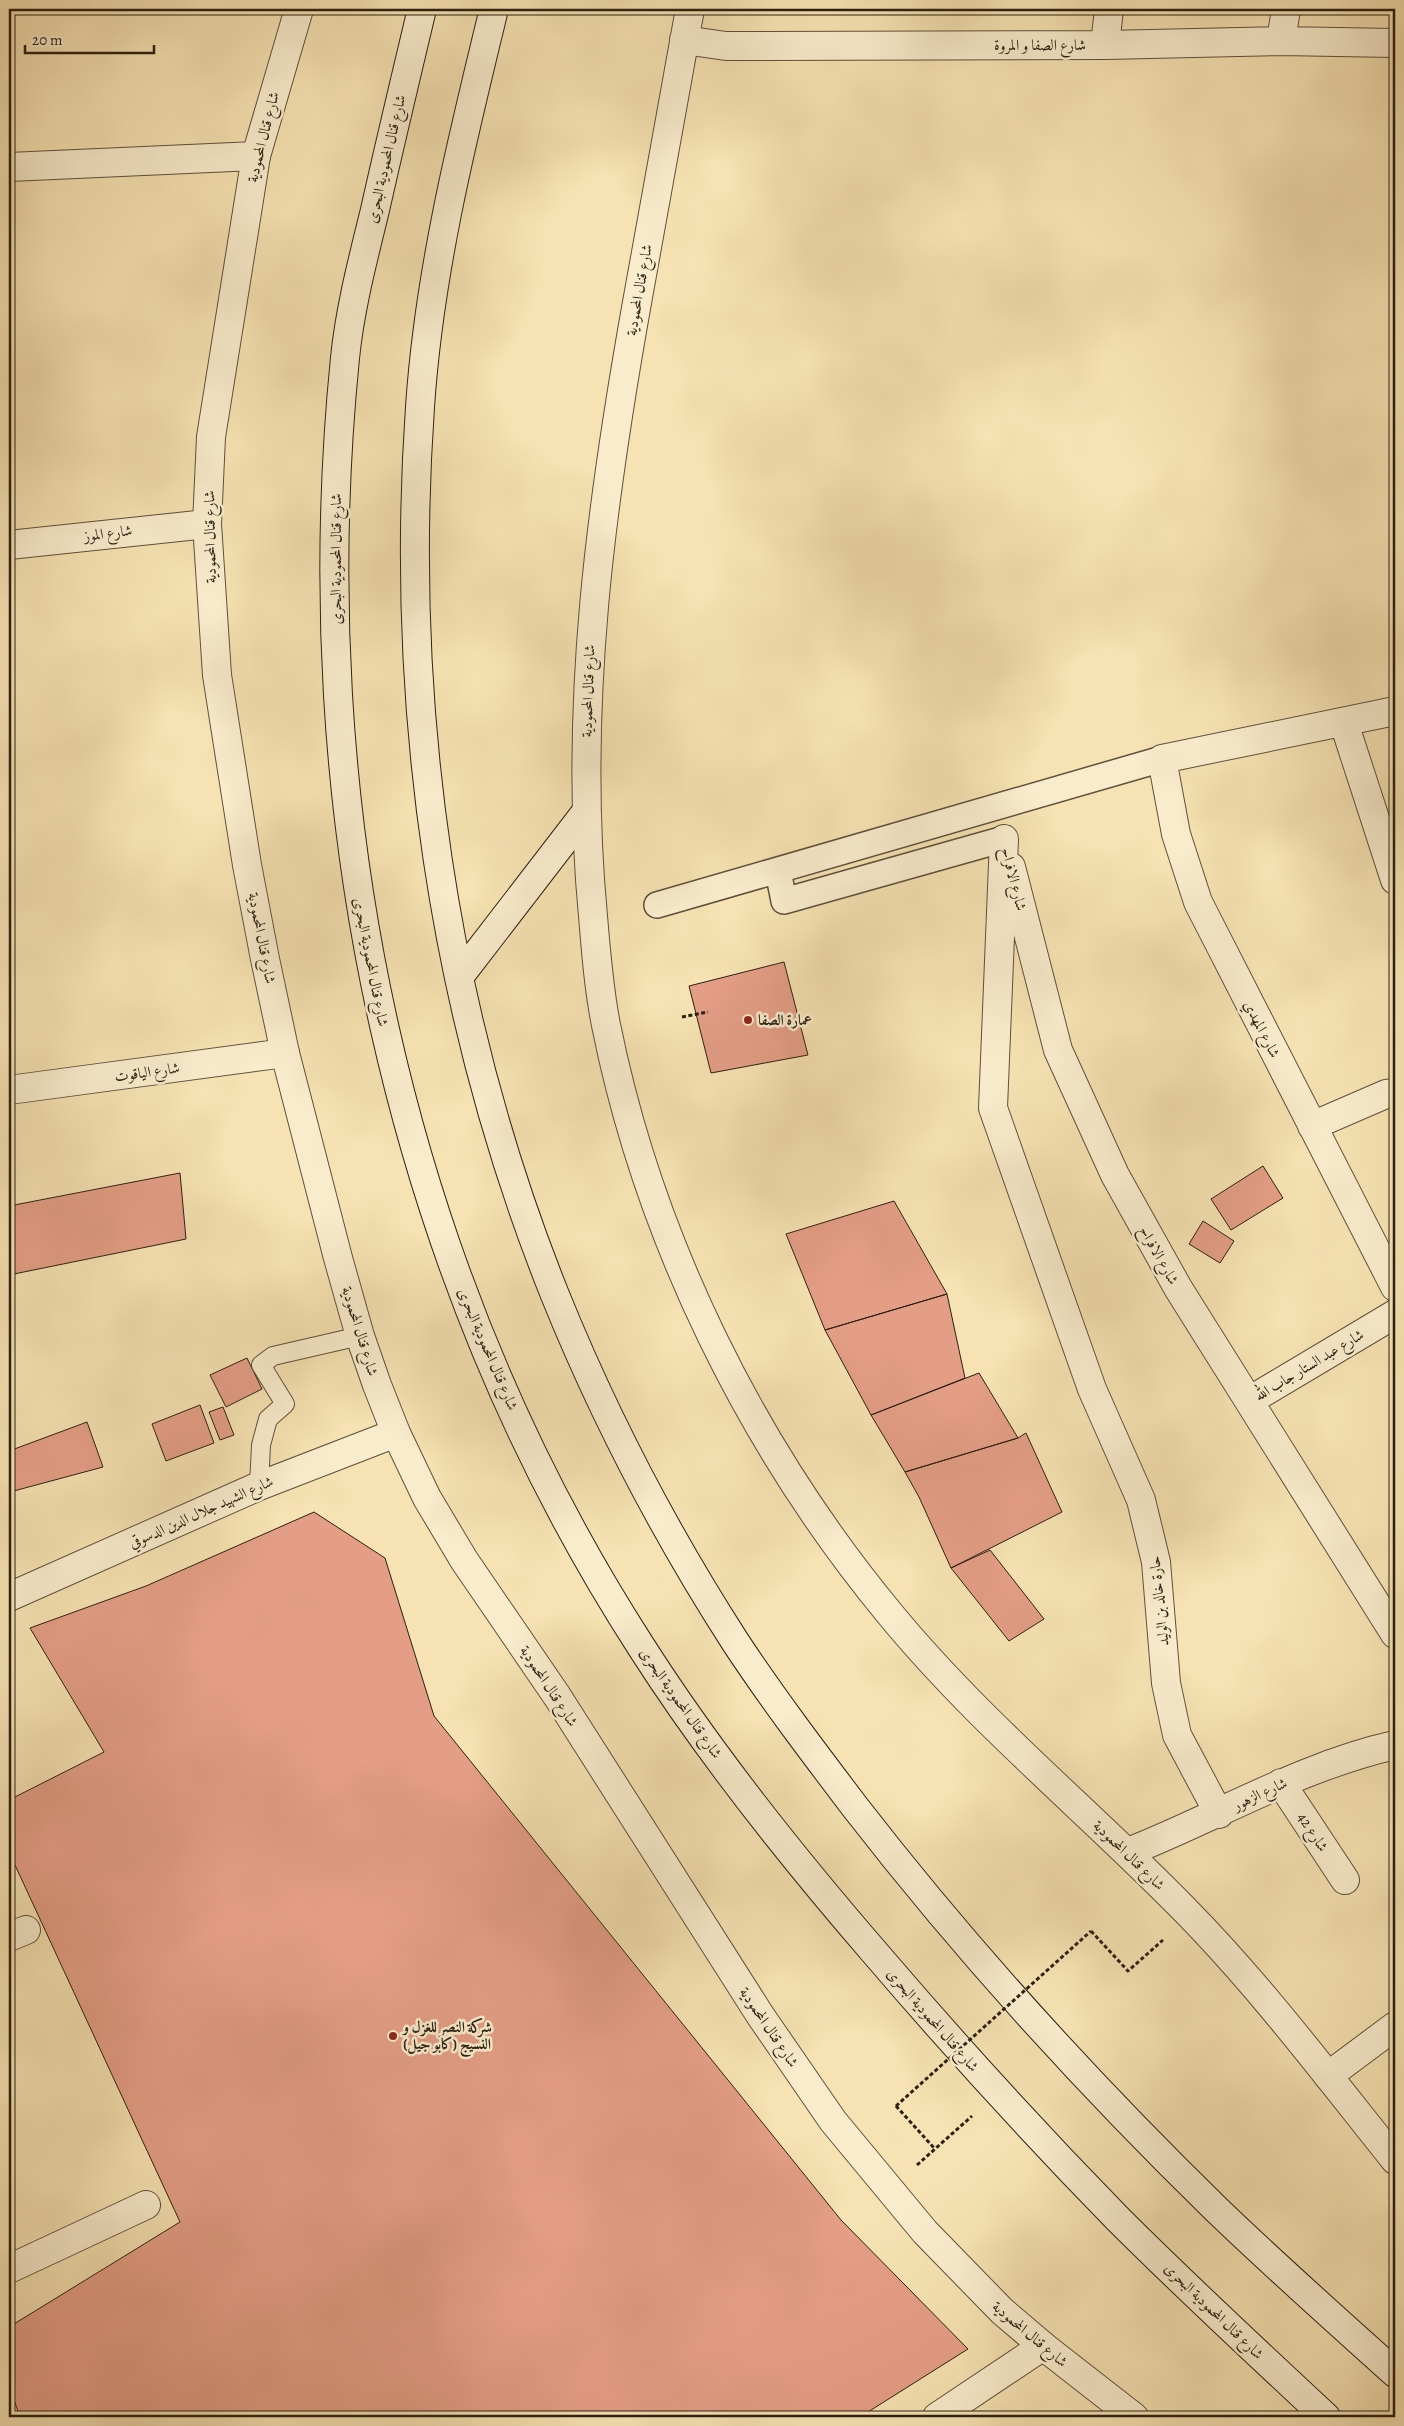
<svg xmlns="http://www.w3.org/2000/svg" width="1404" height="2426" viewBox="0 0 1404 2426" font-family="Alegreya,Amiri,serif">
	<rect width="100%" height="100%" fill="#f6e2b2"/>
	<filter id="stains"><feTurbulence type="fractalNoise" baseFrequency=".004" numOctaves="4"/><feColorMatrix values="0 0 0 0 .2 0 0 0 0 .09 0 0 0 0 .02 0 0 0 .5 -.17"/></filter>
	<radialGradient id="worn" r=".72"><stop offset=".6" stop-color="#630" stop-opacity="0"/><stop offset="1" stop-color="#630" stop-opacity=".3"/></radialGradient>
	<path fill="#e49e86" stroke="#2b2014" d="M 784,962 L 808,1055 L 711,1073 L 689,986 Z
		M 1263,1166 L 1283,1198 L 1231,1230 L 1211,1199 Z
		M 180,1173 L 186,1239 L 9,1275 L 9,1206 Z
		M 894,1201 L 947,1294 L 825,1330 L 786,1234 Z
		M 1203,1221 L 1234,1241 L 1220,1263 L 1189,1244 Z
		M 947,1294 L 965,1378 L 871,1415 L 825,1330 Z
		M 247,1358 L 262,1389 L 226,1407 L 210,1375 Z
		M 979,1373 L 1018,1438 L 905,1472 L 871,1415 Z
		M 200,1405 L 214,1443 L 166,1461 L 152,1424 Z
		M 223,1407 L 234,1435 L 220,1440 L 209,1412 Z
		M 87,1422 L 103,1467 L 10,1492 L 9,1451 Z
		M 1026,1433 L 1062,1512 L 951,1568 L 919,1497 L 905,1472 L 1018,1438 Z
		M 314,1512 L 385,1558 L 434,1716 L 841,2220 L 968,2349 L 860,2417 L 20,2417 L 9,2386 L 9,2327 L 180,2222 L 9,1852 L 9,1800 L 104,1752 L 30,1628 L 146,1586 Z
		M 990,1550 L 1044,1619 L 1009,1641 L 951,1568 Z"/>
	<g fill="none" stroke-linecap="round" stroke-linejoin="round">
		<g stroke="#5e503c" stroke-width="20">
			<path id="service" d="M 259,1486 L 261,1445 L 268,1419 L 285,1404 L 261,1365 L 273,1356 L 360,1336"/>
		</g>
		<g stroke="#5e503c" stroke-width="28">
			<path id="pedestrian" d="M 778,871 L 784,901 L 1004,839
				M 657,905 L 1162,759"/>
		</g>
		<g stroke="#5e503c" stroke-width="30">
			<path id="minor" d="M 684,40 L 726,46 L 1105,45 L 1281,41 L 1395,43
				M 1281,41 L 1286,9
				M 1105,45 L 1109,9
				M 9,167 L 256,156
				M 9,545 L 207,524
				M 1395,711 L 1162,759 L 1176,834 L 1198,902 L 1395,1287
				M 1344,723 L 1395,880
				M 1004,839 L 993,1108 L 1092,1389 L 1141,1500 L 1156,1562 L 1166,1683 L 1177,1735 L 1219,1814
				M 1011,867 L 1058,1050 L 1115,1175 L 1178,1288 L 1395,1634
				M 9,1090 L 285,1053
				M 1312,1126 L 1386,1094 L 1395,1093
				M 1249,1401 L 1395,1314
				M 9,1597 L 259,1486 L 396,1433
				M 1281,1783 L 1345,1880
				M 1128,1852 C 1217,1817 1301,1766 1395,1745
				M 9,1937 L 26,1930
				M 1328,2076 L 1395,2026
				M 9,2269 L 146,2205
				M 937,2417 L 1043,2346"/>
		</g>
		<g stroke="#5e503c" stroke-width="30">
			<path id="tertiary" d="M 299,9 L 256,156 L 211,437 L 207,524 L 217,675 L 247,865 L 265,959 L 285,1053 L 338,1258 L 360,1336 L 377,1385 L 396,1433 L 427,1498 L 464,1560 L 557,1696 L 760,2015 L 833,2121 L 925,2232 L 1002,2311 L 1043,2346 L 1134,2417
				M 690,9 C 672,105 655,201 638,297 C 601,503 573,706 593,916 C 596,953 599,990 606,1025 C 649,1239 751,1446 890,1614 C 978,1721 1086,1809 1183,1908 C 1260,1986 1326,2074 1395,2160"/>
		</g>
		<g stroke="#2b2014" stroke-width="30">
			<path id="secondary" d="M 422,9 C 406,76 390,143 375,210 C 363,259 350,308 345,358 C 300,805 397,1269 642,1648 C 711,1756 792,1857 876,1954 C 953,2044 1034,2133 1117,2218 C 1185,2286 1256,2352 1326,2417
				M 494,9 C 462,140 429,272 420,407 C 399,707 443,1016 555,1295 C 604,1416 665,1533 736,1643 C 773,1699 814,1753 855,1807 C 965,1949 1087,2083 1216,2209 C 1274,2265 1335,2319 1395,2373
				M 459,977 L 586,812"/>
		</g>
		<path stroke="#2b2014" stroke-width="3" stroke-dasharray="4 2.5" stroke-linecap="butt" d="M 682,1017 L 708,1012
			M 1091,1931 L 1128,1971 L 1163,1940
			M 896,2106 L 935,2149
			M 917,2165 L 972,2116"/>
		<use href="#service" stroke="#f9eccd" stroke-width="18"/>
		<use href="#pedestrian" stroke="#f9eccd" stroke-width="25"/>
		<use href="#minor" stroke="#f9eccd" stroke-width="28"/>
		<use href="#tertiary" stroke="#f9eccd" stroke-width="28"/>
		<use href="#secondary" stroke="#f9eccd" stroke-width="28"/>
		<path stroke="#2b2014" stroke-width="3" stroke-dasharray="4 2.5" stroke-linecap="butt" d="M 896,2106 L 1091,1931"/>
	</g>
	<g fill="#8f2418" stroke="#f9eccd" stroke-width="2">
		<circle cx="748" cy="1020" r="5"/>
		<circle cx="393" cy="2036" r="5"/>
	</g>
	<g text-anchor="middle" stroke-width="5" stroke-linejoin="round" paint-order="stroke">
		<g font-size="15" fill="#2b2014" stroke="#f9eccd">
			<text x="1040" y="50">شارع الصفا و المروة</text>
			<text transform="translate(263 137) rotate(-76)" y="5">شارع قنال المحمودية</text>
			<text transform="translate(386 159) rotate(-77)" y="5">شارع قنال المحمودية البحرى</text>
			<text transform="translate(639 290) rotate(-80)" y="5">شارع قنال المحمودية</text>
			<text transform="translate(108 533) rotate(-7)" y="5">شارع الموز</text>
			<text transform="translate(210 537) rotate(-91)" y="5">شارع قنال المحمودية</text>
			<text transform="translate(336 559) rotate(-90)" y="5">شارع قنال المحمودية البحرى</text>
			<text transform="translate(588 691) rotate(-88)" y="5">شارع قنال المحمودية</text>
			<text transform="translate(1014 879) rotate(76)" y="5">شارع الافراح</text>
			<text transform="translate(262 938) rotate(79)" y="5">شارع قنال المحمودية</text>
			<text transform="translate(371 962) rotate(79)" y="5">شارع قنال المحمودية البحرى</text>
			<text transform="translate(1262 1029) rotate(63)" y="5">شارع المهدي</text>
			<text transform="translate(147 1072) rotate(-8)" y="5">شارع الياقوت</text>
			<text transform="translate(1159 1255) rotate(61)" y="5">شارع الافراح</text>
			<text transform="translate(360 1331) rotate(73)" y="5">شارع قنال المحمودية</text>
			<text transform="translate(488 1349) rotate(67)" y="5">شارع قنال المحمودية البحرى</text>
			<text transform="translate(1309 1365) rotate(-31)" y="5">شارع عبد الستار جاب الله</text>
			<text transform="translate(201 1512) rotate(-24)" y="5">شارع الشهيد جلال الدين الدسوقي</text>
			<text transform="translate(1159 1601) rotate(-96)" y="5">حارة خالد بن الوليد</text>
			<text transform="translate(549 1686) rotate(57)" y="5">شارع قنال المحمودية</text>
			<text transform="translate(681 1703) rotate(55)" y="5">شارع قنال المحمودية البحرى</text>
			<text transform="translate(1260 1794) rotate(-25)" y="5">شارع الزهور</text>
			<text transform="translate(1313 1832) rotate(57)" y="5">شارع 42</text>
			<text transform="translate(1129 1855) rotate(44)" y="5">شارع قنال المحمودية</text>
			<text transform="translate(933 2020) rotate(49)" y="5">شارع قنال المحمودية البحرى</text>
			<text transform="translate(769 2027) rotate(56)" y="5">شارع قنال المحمودية</text>
			<text transform="translate(1214 2311) rotate(44)" y="5">شارع قنال المحمودية البحرى</text>
			<text transform="translate(1030 2334) rotate(40)" y="5">شارع قنال المحمودية</text>
		</g>
		<g font-size="15" font-weight="bold" fill="#2b2014" stroke="#f9eccd" text-anchor="start">
			<text x="758" y="1025">عمارة الصفا</text>
			<text x="403" y="2032">شركة النصر للغزل و<tspan x="403" dy="17">النسيج (كابو جيل)</tspan></text>
		</g>
	</g>
	<rect width="1404" height="2426" fill="none" stroke="#f6e2b2" stroke-width="30"/>
	<rect x="10" y="10" width="1384" height="2406" fill="none" stroke="#2b2014" stroke-width="2.5"/>
	<rect x="15" y="15" width="1374" height="2396" fill="none" stroke="#2b2014"/>
	<path d="M25 45v8h129v-8" fill="none" stroke="#2b2014" stroke-width="2.5"/>
	<text x="32" y="45" font-size="15" fill="#2b2014" stroke="#f9eccd" stroke-width="4" paint-order="stroke">20 m</text>
	<rect width="100%" height="100%" filter="url(#stains)"/>
	<rect width="100%" height="100%" fill="url(#worn)"/>
</svg>
